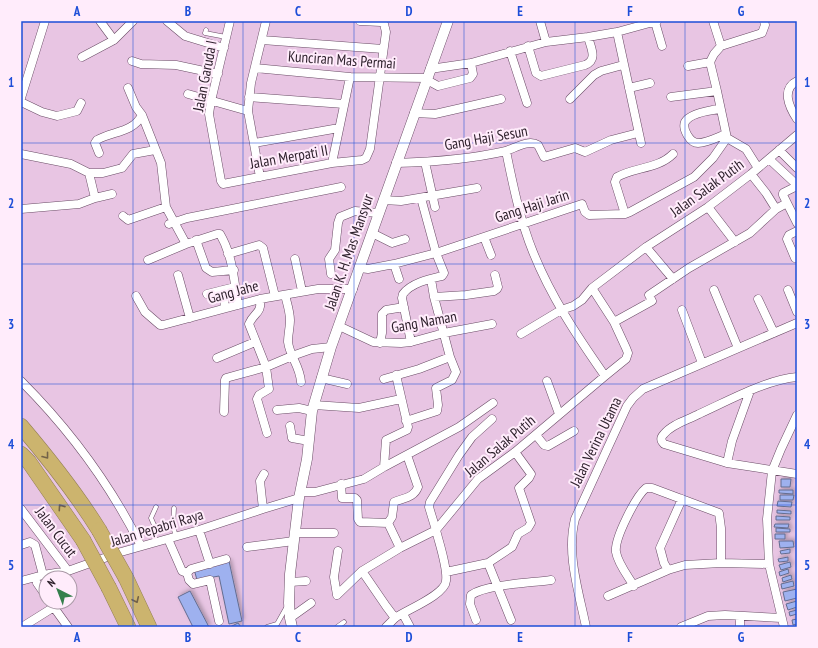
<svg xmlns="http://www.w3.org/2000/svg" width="818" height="648" viewBox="0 0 818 648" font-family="'PT Sans Narrow',sans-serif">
	<defs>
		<filter id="shadow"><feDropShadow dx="2" dy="-2" stdDeviation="2" flood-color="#0004"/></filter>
	</defs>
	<rect width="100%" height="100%" fill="#e8c5e3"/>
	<path fill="#9eb1ef" stroke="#636d90" filter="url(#shadow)" d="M 781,479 L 791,479 L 790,487 L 781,487 Z
		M 779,490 L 793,490 L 793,494 L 779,493 Z
		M 780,495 L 794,495 L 793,500 L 780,500 Z
		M 778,501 L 792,502 L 791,507 L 777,506 Z
		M 777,510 L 791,511 L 791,514 L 777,513 Z
		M 776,516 L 790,517 L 790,520 L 776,520 Z
		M 775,524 L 789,524 L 788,528 L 774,527 Z
		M 776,528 L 790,529 L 790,532 L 776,532 Z
		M 775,534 L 785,534 L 785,539 L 775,539 Z
		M 779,541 L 793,541 L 794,547 L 780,548 Z
		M 790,549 L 790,553 L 781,554 L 780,551 Z
		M 788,557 L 788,561 L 779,562 L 778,559 Z
		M 229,561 L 242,621 L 229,624 L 219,576 L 197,580 L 194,569 Z
		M 790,562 L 791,567 L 781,570 L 779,565 Z
		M 788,569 L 789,573 L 780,576 L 779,572 Z
		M 791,575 L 792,579 L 783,582 L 782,578 Z
		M 793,581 L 794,586 L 782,589 L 781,584 Z
		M 797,589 L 797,598 L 785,601 L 783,592 Z
		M 190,591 L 209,627 L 193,627 L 178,597 Z
		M 797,601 L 797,607 L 788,610 L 786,604 Z
		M 797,610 L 797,614 L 790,616 L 789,612 Z
		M 797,619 L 797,624 L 793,625 L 792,620 Z
		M 238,623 L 241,627 L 230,627 Z"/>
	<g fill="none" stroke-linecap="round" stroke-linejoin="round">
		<g stroke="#6a4c66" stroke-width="5">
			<path id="service" d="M 206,30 L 205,33 L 226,37
				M 156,507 L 151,518 L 154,525 L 162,529 L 173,527 L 176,536
				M 173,527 L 174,508
				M 267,627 L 277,624 L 286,608
				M 337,627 L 344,622"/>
		</g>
		<g stroke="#6a4c66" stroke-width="9">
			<path id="minor" d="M 100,21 L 114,40
				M 167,21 L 185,36 L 224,48
				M 230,21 L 211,101 L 209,114 L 221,181 L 223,184 L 332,163 L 362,160 L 366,158 L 370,149 L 386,32 L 384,24 L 381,22 L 360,21
				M 540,21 L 546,42
				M 713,21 L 721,46 L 714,54 L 710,62 L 717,91 L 727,138 L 746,149 L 758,168
				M 655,22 L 662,46
				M 617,32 L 641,143
				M 262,40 L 383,49
				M 528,46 L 536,73 L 541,76 L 585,65 C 598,60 591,48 588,37
				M 721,46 L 762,33 L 765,25 L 764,21
				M 510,51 L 527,103
				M 82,57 L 114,40 L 133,21
				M 132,61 L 141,64 L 176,65 L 218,74
				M 688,66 L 710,62
				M 255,68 L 350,77 L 427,78
				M 430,69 L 471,63 L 546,42 L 588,37 L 617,32 L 657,21
				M 427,80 L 438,86 L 470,78 L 473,74 L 471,63
				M 797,81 C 781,89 789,107 797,119
				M 629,88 L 650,83
				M 188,94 L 248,111
				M 249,97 L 344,104
				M 671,97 L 717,91
				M 21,98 L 45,21
				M 570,99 L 594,75 L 601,71 L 623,65
				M 21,102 L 42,112 L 57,116 L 77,111 L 81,103
				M 720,109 C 712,110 690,113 685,122 C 682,129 690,143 698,143 C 707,143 718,137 726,134
				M 414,113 L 435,114 L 501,99
				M 254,143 L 339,128
				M 779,150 L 797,168
				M 506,151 C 513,185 520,220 533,252 C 551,297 577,336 605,376
				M 99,153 L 95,143 L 97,140 C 112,131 133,133 142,115
				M 21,154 L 71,164 L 89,173 L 103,173 L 122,168 L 133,154 L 155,150
				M 769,159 L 797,185
				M 425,162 L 435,207
				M 332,163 L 350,77
				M 396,163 C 432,162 471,159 506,151 C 515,148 529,139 538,145 L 544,157 L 575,148 L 585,152 L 611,140 L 638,133
				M 89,173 L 95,198
				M 751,174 L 766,193 L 776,209
				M 260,177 L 248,111 L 251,83 L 266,21
				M 797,186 L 783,193 L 783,195 L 797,223
				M 383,200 L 401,201 L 477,188
				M 166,207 L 186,244
				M 708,207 L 735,242
				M 21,209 L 79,204 L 95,198 L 112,194
				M 625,214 L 615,182 L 617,177 C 635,167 658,169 673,154
				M 123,216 L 128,220 L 166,207 L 161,163 L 142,115 L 136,107 L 128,88
				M 169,224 L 187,218 L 341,187
				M 372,233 L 392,243 L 405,239
				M 484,237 L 491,255
				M 196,240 L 206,268 L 212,272 L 234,270
				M 646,247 L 673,279
				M 228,254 L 259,245 L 263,248 L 275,296
				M 795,258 L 787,239 L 789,235 L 797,231
				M 295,259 L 302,291
				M 148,260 L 186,244 L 217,234 L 220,234 C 233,256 234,281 238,305
				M 394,264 L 399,279
				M 360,268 L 368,269 L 394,264 L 436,253 L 582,204 L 585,212 L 589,215 L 625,214 L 630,212 L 694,177 L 713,158 L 727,138
				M 331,274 L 329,259 L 335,250 L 338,223 L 340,217 L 355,211 L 378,213
				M 178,275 L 190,318
				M 431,279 L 434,297 L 466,295 L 494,291 L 497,289 L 498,287 L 495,275
				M 223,290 L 225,308
				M 714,290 L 738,348
				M 788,290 L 797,312
				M 207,294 L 235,287
				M 285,295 C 287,303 290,312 290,320 C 290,327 288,335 288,342 C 290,357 300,366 301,382
				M 136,296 L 145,312 L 160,325 L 163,325 L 260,299 L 318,289 L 353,289
				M 260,299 C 262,314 254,312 249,324 L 266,367 L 269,389 L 259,395 L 257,399 L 267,433
				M 758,299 L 774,333
				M 682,310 L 702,363
				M 614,322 L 652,301 L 649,295 L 689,268 L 750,233 L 776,209 L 787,203
				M 339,326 L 373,342 L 401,343 L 411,342 L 444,333 L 492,324
				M 521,334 L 561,310 L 573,306 L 582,300 L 592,288 L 646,247 L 708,207 L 751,174 L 797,135
				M 411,342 L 402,298 L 403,294 C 411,283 429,279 442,276 L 444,273 L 436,253 L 421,198
				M 380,343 L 382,333 L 382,314 L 386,310 L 404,307
				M 217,358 L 255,342
				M 797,377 C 765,380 728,401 699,414 C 688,420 672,424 664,434 C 660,438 661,441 664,444 L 727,463 L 797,474
				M 321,378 L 347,384
				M 384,379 L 419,369 L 450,357
				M 21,381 C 69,429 111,486 141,546
				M 547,381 L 559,414
				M 314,405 L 359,408 L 401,399
				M 277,410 L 299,408 L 312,411
				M 224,412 L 225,380 L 226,378 L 266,367 L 292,356 L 312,349 L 331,347
				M 406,421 L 437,411 L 438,405 L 436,388 L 452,380 L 456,372 L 450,357 L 434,297
				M 290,426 L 292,438 L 309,441
				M 536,435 L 544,445 L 548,446 L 574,431
				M 727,463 L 732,441 L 750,391
				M 384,467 L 386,440 L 407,430 L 408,427 L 396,375
				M 341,484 L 342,498 L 355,498 L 357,500 L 358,519 L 360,522 L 388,523
				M 301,492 L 315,492 L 364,479 L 384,467 L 459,427 L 493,403
				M 21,509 L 68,571
				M 263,509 L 260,481 L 264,474
				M 199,530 L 210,564
				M 295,533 L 334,533
				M 168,539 L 182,571 L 187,573
				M 21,545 L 30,542 L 35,545 L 43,575
				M 247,547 L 294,541
				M 400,548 L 388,523 L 392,517 L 394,502 C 403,498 414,498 418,487 L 407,455
				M 338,551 L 334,577 L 337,595 L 362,571
				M 488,563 L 511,620
				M 668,570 L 664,563 L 660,548 L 682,499
				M 446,572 L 488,563 L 512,547 L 518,534 L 528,528 L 531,523 L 519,488 L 529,478 L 531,474 L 515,452
				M 21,581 L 43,575 L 68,571 L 121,552 L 199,530 L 263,509 L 299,498
				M 290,582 L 306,581
				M 37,583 L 46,596
				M 634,586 C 628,576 618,564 616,552 C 614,539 636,496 646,488 L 652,488 L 719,513 L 721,528 L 721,563
				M 608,596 L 668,570 L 685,565 L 721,563 L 769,564
				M 50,602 L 68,627
				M 403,614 L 410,627
				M 290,618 L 311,603
				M 395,618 L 386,606 L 362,571 L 400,548 L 436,530 L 429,507 L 430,502 L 459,455 L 472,437 L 492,419
				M 476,620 L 470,604 L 471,595 C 487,584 531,583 551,580
				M 219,621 L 210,580 L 193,584 L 189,580 L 187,573 L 191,569 L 226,559
				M 22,627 L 54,607
				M 386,627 C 389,624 392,621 395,618 C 406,610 445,595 446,581 C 448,568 439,543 436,530 L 478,479 L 515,452 L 605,376 L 626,359 L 628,353 L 626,348 L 614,322 L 592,288
				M 586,627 C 579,592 566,554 575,519 L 627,406 L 633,398 L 643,389 L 797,323
				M 681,627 L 708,616 L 725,615 L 781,618
				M 740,627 L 740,617
				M 784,627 L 769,564 L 767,519 L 772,471 L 781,449 L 797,415"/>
		</g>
		<g stroke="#6a4c66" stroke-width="11">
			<path id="tertiary" d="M 292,627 L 290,618 L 289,603 L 290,574 L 299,498 L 307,459 L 312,411 L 331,347 L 448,21"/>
		</g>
		<g stroke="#948056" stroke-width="16">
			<path id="motorway" d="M 21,426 C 49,459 76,493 99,530
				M 21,454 L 29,462 L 83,540
				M 126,578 L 149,627
				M 109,588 L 128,627"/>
		</g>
		<use href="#service" stroke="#fff" stroke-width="4"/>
		<use href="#minor" stroke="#fff" stroke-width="8"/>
		<use href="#tertiary" stroke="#fff" stroke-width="10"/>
		<use href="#motorway" stroke="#ccb46e" stroke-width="15"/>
		<g stroke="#948056" stroke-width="16" stroke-linecap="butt">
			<path id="motorway-bridge" d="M 99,530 L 126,578
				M 83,540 L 109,588"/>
		</g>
		<use href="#motorway-bridge" stroke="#ccb46e" stroke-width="15"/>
	</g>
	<defs><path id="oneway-chevron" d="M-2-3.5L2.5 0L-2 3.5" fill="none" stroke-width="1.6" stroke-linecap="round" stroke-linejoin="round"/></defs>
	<g stroke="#736248">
		<use href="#oneway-chevron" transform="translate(46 456) rotate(52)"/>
		<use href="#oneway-chevron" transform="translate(61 507) rotate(-125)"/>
		<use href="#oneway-chevron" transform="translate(136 600) rotate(65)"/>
	</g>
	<path fill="none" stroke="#1d4ed8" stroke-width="1" stroke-opacity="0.55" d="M 133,21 L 133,627M 243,21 L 243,627M 354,21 L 354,627M 464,21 L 464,627M 575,21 L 575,627M 685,21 L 685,627M 21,143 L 797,143M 21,264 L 797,264M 21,384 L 797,384M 21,505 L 797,505"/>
	<g text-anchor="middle" stroke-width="4" stroke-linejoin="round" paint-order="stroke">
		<g font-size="15" fill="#2b1e29" stroke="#ffecfb">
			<text transform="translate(342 60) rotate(4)" y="5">Kunciran Mas Permai</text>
			<text transform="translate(205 76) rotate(-79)" y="5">Jalan Garuda I</text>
			<text transform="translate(486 138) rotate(-10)" y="5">Gang Haji Sesun</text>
			<text transform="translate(289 157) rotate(-10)" y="5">Jalan Merpati II</text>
			<text transform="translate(707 188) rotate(-36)" y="5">Jalan Salak Putih</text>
			<text transform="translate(532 206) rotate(-18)" y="5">Gang Haji Jarin</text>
			<text transform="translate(349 252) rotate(-71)" y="5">Jalan K. H. Mas Mansyur</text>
			<text transform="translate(233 292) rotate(-15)" y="5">Gang Jahe</text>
			<text transform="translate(424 322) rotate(-10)" y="5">Gang Naman</text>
			<text transform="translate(596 442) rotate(-64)" y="5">Jalan Verina Utama</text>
			<text transform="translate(500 446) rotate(-40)" y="5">Jalan Salak Putih</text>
			<text transform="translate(157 528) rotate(-17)" y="5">Jalan Pepabri Raya</text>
			<text transform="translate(56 532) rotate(53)" y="5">Jalan Cucut</text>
		</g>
	</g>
	<rect width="818" height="648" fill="none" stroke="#ffecfb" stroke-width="44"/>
	<g transform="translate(58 590) rotate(318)"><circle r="19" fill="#ffecfb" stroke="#aa9aa7"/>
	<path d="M0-3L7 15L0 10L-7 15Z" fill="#357f4c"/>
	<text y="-6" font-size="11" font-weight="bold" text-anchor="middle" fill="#2b1e29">N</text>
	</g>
	<rect x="22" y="22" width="774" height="604" fill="none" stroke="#1d4ed8" stroke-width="1.5"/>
	<g font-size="13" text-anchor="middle" font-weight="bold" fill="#1d4ed8">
		<text x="77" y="16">A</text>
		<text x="188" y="16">B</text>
		<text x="298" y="16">C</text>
		<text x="409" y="16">D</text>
		<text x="520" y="16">E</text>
		<text x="630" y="16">F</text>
		<text x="741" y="16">G</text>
		<text x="11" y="87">1</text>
		<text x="807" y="87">1</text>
		<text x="11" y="208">2</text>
		<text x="807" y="208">2</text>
		<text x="11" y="329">3</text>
		<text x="807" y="329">3</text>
		<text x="11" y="449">4</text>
		<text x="807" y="449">4</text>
		<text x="11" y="570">5</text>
		<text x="807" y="570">5</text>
		<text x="77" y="642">A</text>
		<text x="188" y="642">B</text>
		<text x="298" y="642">C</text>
		<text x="409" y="642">D</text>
		<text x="520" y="642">E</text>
		<text x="630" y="642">F</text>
		<text x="741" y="642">G</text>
	</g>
</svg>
